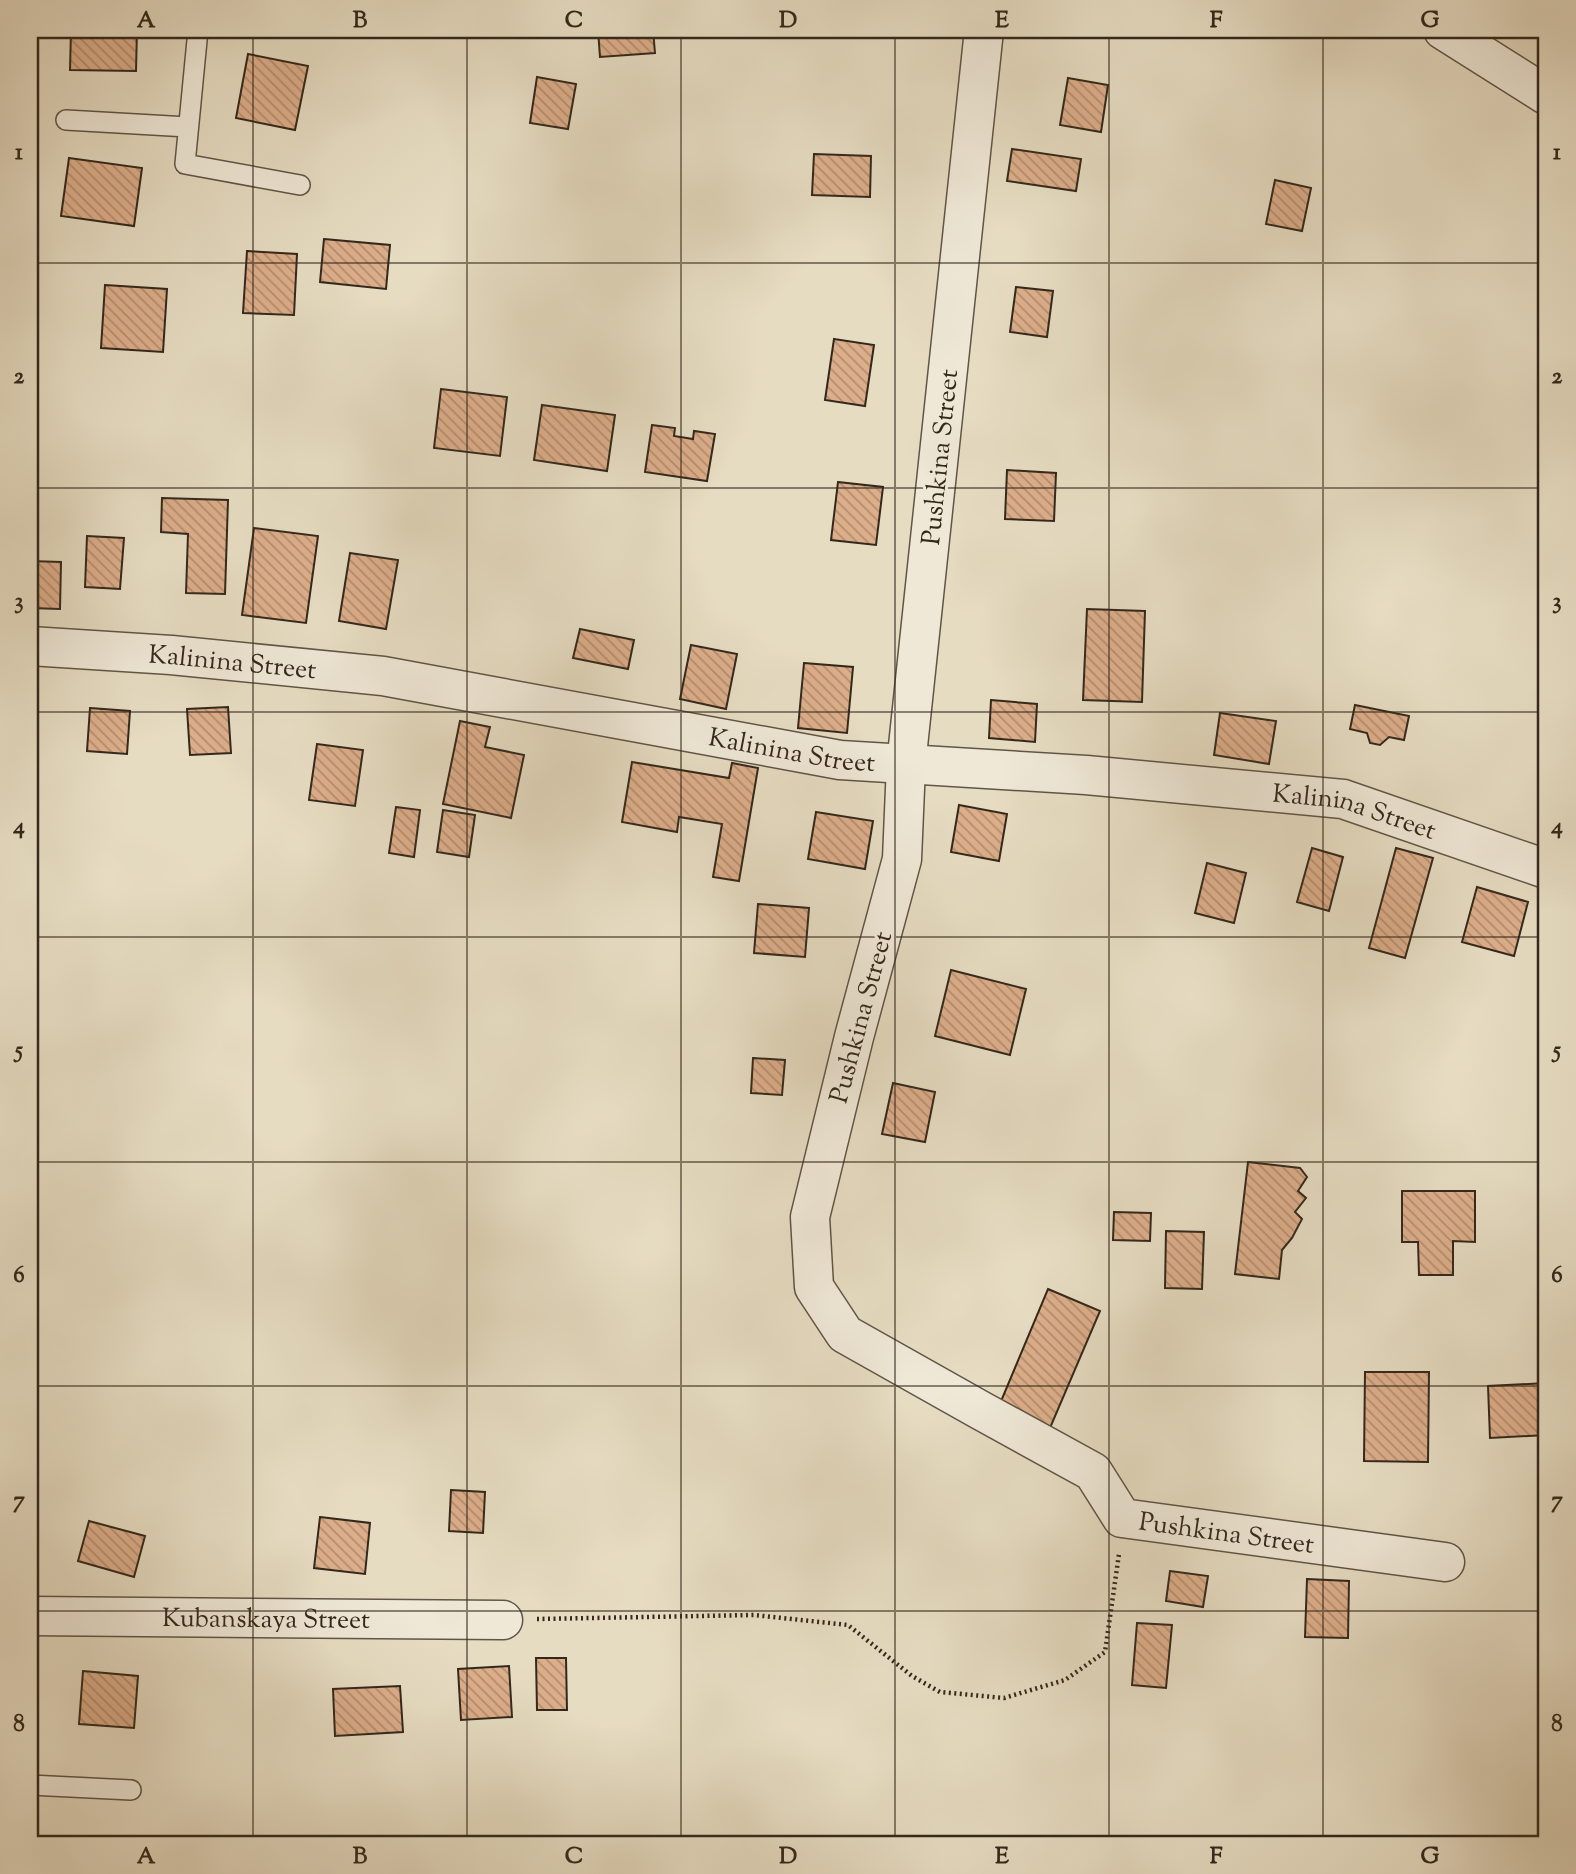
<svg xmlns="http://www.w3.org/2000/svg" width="1576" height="1874" viewBox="0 0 1576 1874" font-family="'Sorts Mill Goudy',serif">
	<defs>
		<pattern id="building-back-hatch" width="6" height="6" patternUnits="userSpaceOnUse" patternTransform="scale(1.75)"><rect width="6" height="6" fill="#ddae8a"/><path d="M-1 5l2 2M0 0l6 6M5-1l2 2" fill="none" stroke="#b48e70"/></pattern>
	</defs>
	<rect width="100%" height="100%" fill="#e6dcc2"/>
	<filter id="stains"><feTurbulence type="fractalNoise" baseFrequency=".00286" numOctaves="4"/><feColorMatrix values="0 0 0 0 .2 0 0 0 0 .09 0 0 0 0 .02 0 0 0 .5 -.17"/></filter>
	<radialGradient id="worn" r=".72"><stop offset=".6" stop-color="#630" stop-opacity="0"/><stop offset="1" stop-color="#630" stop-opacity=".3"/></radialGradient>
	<path fill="url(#building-back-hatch)" stroke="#33281c" stroke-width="2" d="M 71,30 L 137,30 L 136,71 L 70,70 Z
		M 598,30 L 653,30 L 655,53 L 600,57 Z
		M 248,54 L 308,66 L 295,130 L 236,118 Z
		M 537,77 L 576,84 L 568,129 L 530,123 Z
		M 1068,78 L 1108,85 L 1101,132 L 1060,125 Z
		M 1012,149 L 1081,159 L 1076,191 L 1007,181 Z
		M 814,154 L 871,156 L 870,197 L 812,195 Z
		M 69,158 L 142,168 L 134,226 L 61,216 Z
		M 1275,180 L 1311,188 L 1302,231 L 1266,224 Z
		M 324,239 L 390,245 L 386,289 L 320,282 Z
		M 247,251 L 297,254 L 294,315 L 243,313 Z
		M 105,285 L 167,289 L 163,352 L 101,348 Z
		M 1016,287 L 1053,291 L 1047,337 L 1010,332 Z
		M 834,339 L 874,345 L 865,406 L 825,400 Z
		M 441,389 L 507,397 L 500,456 L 434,448 Z
		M 542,405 L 615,415 L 607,471 L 534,460 Z
		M 652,425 L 675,428 L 674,436 L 693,439 L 694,431 L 715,434 L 707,481 L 645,472 Z
		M 1007,470 L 1056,473 L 1054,521 L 1005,519 Z
		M 838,482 L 883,487 L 876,545 L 831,540 Z
		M 162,498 L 228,500 L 225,594 L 186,593 L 188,534 L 161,532 Z
		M 254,528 L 318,536 L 306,623 L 242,615 Z
		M 87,536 L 124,538 L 120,589 L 85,587 Z
		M 350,553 L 398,560 L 386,629 L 339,621 Z
		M 30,561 L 61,562 L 60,609 L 30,608 Z
		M 1087,609 L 1145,611 L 1142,702 L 1083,700 Z
		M 580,629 L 634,640 L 628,669 L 573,658 Z
		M 691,645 L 737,654 L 726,709 L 680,699 Z
		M 804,663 L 853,667 L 847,733 L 798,728 Z
		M 991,700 L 1037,704 L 1035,742 L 989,738 Z
		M 1355,705 L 1409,716 L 1404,740 L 1389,737 L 1380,745 L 1370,743 L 1367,733 L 1350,729 Z
		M 228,707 L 231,753 L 190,755 L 187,709 Z
		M 90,708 L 130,711 L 127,754 L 87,751 Z
		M 1220,713 L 1276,721 L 1269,764 L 1214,755 Z
		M 460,721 L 490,727 L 485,747 L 524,755 L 511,818 L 443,804 Z
		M 317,744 L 363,750 L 355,806 L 309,800 Z
		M 632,762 L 729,778 L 732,763 L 758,768 L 739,881 L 713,877 L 722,824 L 679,817 L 677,832 L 622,822 Z
		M 959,805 L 1007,814 L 999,861 L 951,852 Z
		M 396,807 L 420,810 L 414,857 L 389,853 Z
		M 443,810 L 475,815 L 469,857 L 437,852 Z
		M 816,812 L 873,821 L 865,869 L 808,859 Z
		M 1312,848 L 1343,857 L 1329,911 L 1297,902 Z
		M 1396,848 L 1433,858 L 1405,958 L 1369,948 Z
		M 1207,863 L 1246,873 L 1234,923 L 1195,913 Z
		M 1477,887 L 1528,902 L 1514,956 L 1462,942 Z
		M 758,904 L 809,908 L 805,957 L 754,953 Z
		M 951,970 L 1026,989 L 1010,1055 L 935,1036 Z
		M 753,1058 L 785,1060 L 782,1095 L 751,1093 Z
		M 893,1083 L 935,1092 L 925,1142 L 882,1134 Z
		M 1248,1162 L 1300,1168 L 1307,1177 L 1298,1191 L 1306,1198 L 1295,1212 L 1302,1219 L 1292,1238 L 1282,1250 L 1279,1279 L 1235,1274 Z
		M 1402,1191 L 1475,1191 L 1475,1242 L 1453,1241 L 1453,1275 L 1419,1275 L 1418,1242 L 1402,1242 Z
		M 1114,1212 L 1151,1213 L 1150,1241 L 1113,1240 Z
		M 1166,1231 L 1204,1232 L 1202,1289 L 1165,1288 Z
		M 1048,1289 L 1100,1311 L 1050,1428 L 999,1406 Z
		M 1365,1372 L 1429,1372 L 1428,1462 L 1364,1461 Z
		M 1546,1383 L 1546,1435 L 1490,1438 L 1488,1386 Z
		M 451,1490 L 485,1492 L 483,1533 L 449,1531 Z
		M 320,1517 L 370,1523 L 365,1574 L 314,1568 Z
		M 89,1521 L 145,1536 L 134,1577 L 78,1561 Z
		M 1170,1571 L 1208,1576 L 1203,1607 L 1166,1601 Z
		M 1307,1579 L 1349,1581 L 1348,1638 L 1305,1637 Z
		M 1137,1623 L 1172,1625 L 1166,1688 L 1132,1685 Z
		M 536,1658 L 566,1658 L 567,1710 L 537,1710 Z
		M 509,1666 L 512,1717 L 461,1720 L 458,1669 Z
		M 83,1671 L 138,1676 L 134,1728 L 79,1724 Z
		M 400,1686 L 403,1732 L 335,1736 L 333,1689 Z"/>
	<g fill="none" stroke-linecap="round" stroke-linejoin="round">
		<g stroke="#605546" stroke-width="22">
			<path id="lane" d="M 198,30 L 185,164 L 300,185
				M 66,120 L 188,127
				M 30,1785 L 131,1790"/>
		</g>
		<g stroke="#605546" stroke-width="41">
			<g id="street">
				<path id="s1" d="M 984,30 L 906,765 L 902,859 L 854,1037 L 810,1217 L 814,1287 L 845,1334 L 980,1410 L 1093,1472 L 1122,1518 L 1445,1562"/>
				<path d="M 1443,30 L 1546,95"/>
				<path id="s2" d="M 30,646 L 171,655 L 383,676 L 840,760 L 1086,775 L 1343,799 L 1546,869"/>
				<path id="s3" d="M 30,1616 L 503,1620"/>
			</g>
		</g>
		<path stroke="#33281c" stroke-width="4.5" stroke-dasharray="2 3.5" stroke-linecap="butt" d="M 537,1619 L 754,1615 L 848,1625 L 912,1676 L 940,1692 L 1004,1698 L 1065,1680 L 1105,1652 L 1119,1554"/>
		<use href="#lane" stroke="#efe8d7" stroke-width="19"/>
		<use href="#street" stroke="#efe8d7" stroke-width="38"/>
	</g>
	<path fill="none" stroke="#33281c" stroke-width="2" stroke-opacity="0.55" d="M 253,30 L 253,1844M 467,30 L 467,1844M 681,30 L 681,1844M 895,30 L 895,1844M 1109,30 L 1109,1844M 1323,30 L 1323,1844M 30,263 L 1546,263M 30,488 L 1546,488M 30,712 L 1546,712M 30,937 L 1546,937M 30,1162 L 1546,1162M 30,1386 L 1546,1386M 30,1611 L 1546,1611"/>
	<g text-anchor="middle" stroke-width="6" stroke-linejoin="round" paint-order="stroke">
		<g font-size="26" fill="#33281c" stroke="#efe8d7">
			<text transform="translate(939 457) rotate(-84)" y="9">Pushkina Street</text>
			<text dy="9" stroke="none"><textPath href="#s2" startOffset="203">Kalinina Street</textPath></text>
			<text dy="9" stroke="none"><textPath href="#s2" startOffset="770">Kalinina Street</textPath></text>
			<text dy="9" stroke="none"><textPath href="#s2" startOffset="1337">Kalinina Street</textPath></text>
			<text transform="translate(860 1017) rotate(-75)" y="9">Pushkina Street</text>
			<text dy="9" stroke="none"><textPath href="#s1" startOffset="1773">Pushkina Street</textPath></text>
			<text dy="9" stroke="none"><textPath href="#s3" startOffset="236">Kubanskaya Street</textPath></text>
		</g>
	</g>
	<rect width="1576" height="1874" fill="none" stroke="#e6dcc2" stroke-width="77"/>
	<rect x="38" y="38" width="1500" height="1798" fill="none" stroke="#33281c" stroke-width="2.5"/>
	<g font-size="23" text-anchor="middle" font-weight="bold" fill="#33281c">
		<text x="146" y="27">A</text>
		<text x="360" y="27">B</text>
		<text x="574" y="27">C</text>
		<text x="788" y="27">D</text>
		<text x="1002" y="27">E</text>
		<text x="1216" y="27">F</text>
		<text x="1430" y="27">G</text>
		<text x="19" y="159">1</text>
		<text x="1557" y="159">1</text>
		<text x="19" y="383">2</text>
		<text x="1557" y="383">2</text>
		<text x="19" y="608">3</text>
		<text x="1557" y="608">3</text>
		<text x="19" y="833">4</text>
		<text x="1557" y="833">4</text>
		<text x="19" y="1057">5</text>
		<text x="1557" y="1057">5</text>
		<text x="19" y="1282">6</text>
		<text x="1557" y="1282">6</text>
		<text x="19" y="1507">7</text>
		<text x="1557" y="1507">7</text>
		<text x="19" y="1731">8</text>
		<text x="1557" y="1731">8</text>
		<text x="146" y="1863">A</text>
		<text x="360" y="1863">B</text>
		<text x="574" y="1863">C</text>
		<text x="788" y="1863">D</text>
		<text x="1002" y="1863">E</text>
		<text x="1216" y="1863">F</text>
		<text x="1430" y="1863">G</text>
	</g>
	<rect width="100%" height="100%" filter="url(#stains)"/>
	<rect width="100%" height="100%" fill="url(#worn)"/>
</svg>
